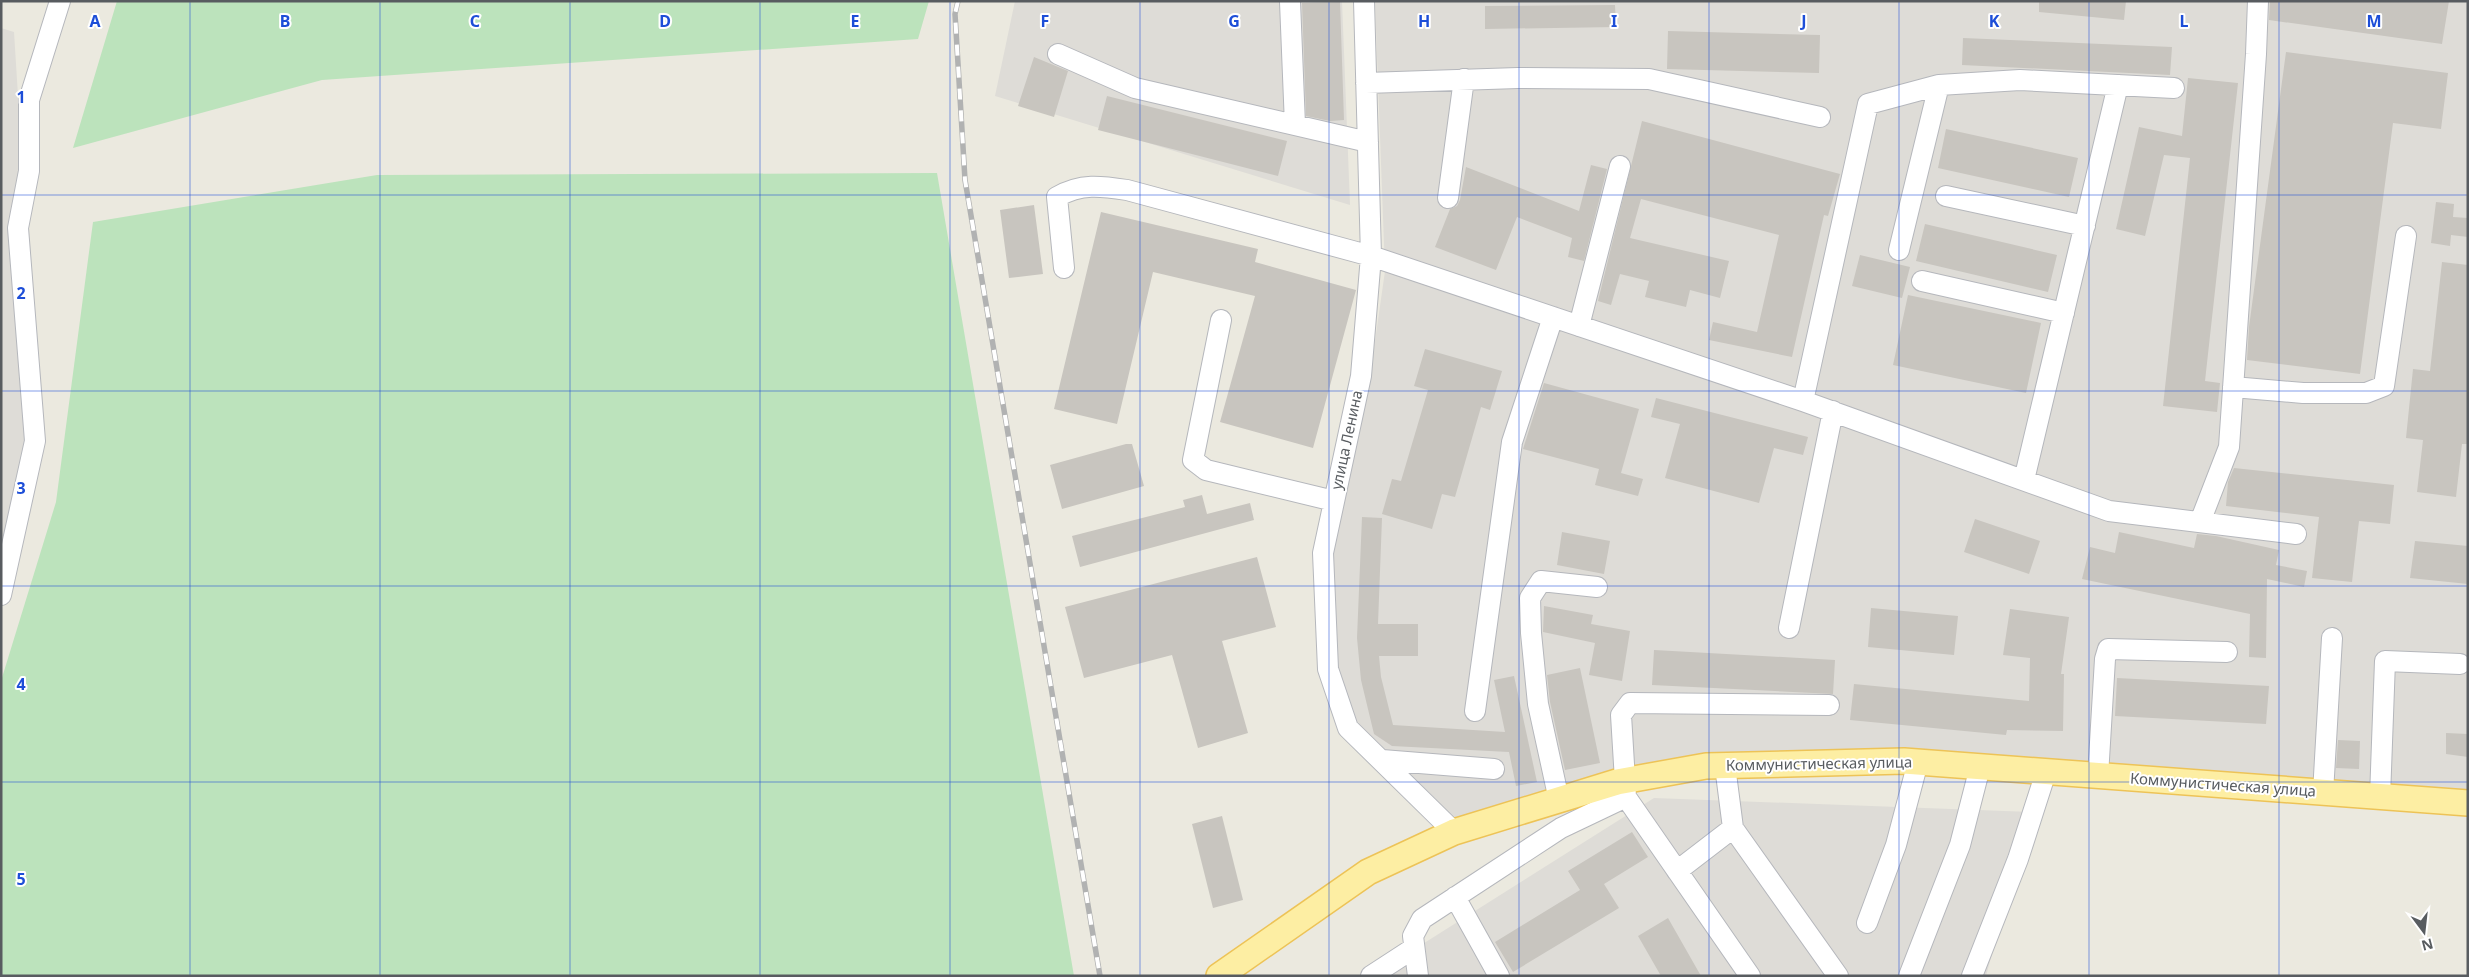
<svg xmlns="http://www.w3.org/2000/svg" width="2469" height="977" viewBox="0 0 2469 977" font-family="'Noto Sans',sans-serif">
	<rect width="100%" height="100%" fill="#ebe9df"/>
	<path fill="#dedcd7" d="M 1015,1 L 1342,1 L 1350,205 L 995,96 Z
		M 1375,1 L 2468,1 L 2468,799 L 1709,759 L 1458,823 L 1355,724 L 1336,670 L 1331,555 L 1369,383 L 1385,271 Z
		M 1,28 L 14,32 L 39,431 L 1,563 Z
		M 1654,798 L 2031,812 L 1986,976 L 1372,976 Z"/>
	<path fill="#bce3bc" d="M 117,1 L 929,1 L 918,39 L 322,80 L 73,148 Z
		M 937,173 L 1074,976 L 1,976 L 1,681 L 56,502 L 93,222 L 377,175 Z"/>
	<path fill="#c8c5bf" d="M 2039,1 L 2126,1 L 2124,20 L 2039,12 Z
		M 2270,1 L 2449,1 L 2442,44 L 2269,20 Z
		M 1340,2 L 1344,120 L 1330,121 L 1306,116 L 1302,3 Z
		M 1615,5 L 1616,27 L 1485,29 L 1485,6 Z
		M 1668,31 L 1820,35 L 1819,73 L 1667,69 Z
		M 1963,38 L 2172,47 L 2170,75 L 1962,65 Z
		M 2286,52 L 2448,73 L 2441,129 L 2393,123 L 2360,374 L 2247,360 L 2249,327 Z
		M 1034,57 L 1068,71 L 1054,117 L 1018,106 Z
		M 2188,78 L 2238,83 L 2205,381 L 2220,383 L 2217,412 L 2163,406 L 2190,158 L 2164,155 L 2145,236 L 2116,229 L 2139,127 L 2182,136 Z
		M 1107,96 L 1287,141 L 1278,176 L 1098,130 Z
		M 1642,121 L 1840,174 L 1828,216 L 1824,215 L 1792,357 L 1709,340 L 1713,322 L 1757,332 L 1779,235 L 1641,199 L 1630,238 L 1729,261 L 1720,298 L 1690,290 L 1686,307 L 1645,297 L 1649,281 L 1620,274 L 1611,305 L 1598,301 Z
		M 1946,129 L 2078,158 L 2069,197 L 1938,168 Z
		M 1591,165 L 1607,169 L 1584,261 L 1568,257 L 1572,238 L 1517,217 L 1496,270 L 1435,247 L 1450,209 L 1457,206 L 1460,200 L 1466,167 L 1579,211 Z
		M 2436,202 L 2454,204 L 2453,217 L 2468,218 L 2468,237 L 2451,235 L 2450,246 L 2431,243 Z
		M 1034,205 L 1043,274 L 1009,278 L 1000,210 Z
		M 1101,212 L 1258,249 L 1255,262 L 1356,290 L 1313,448 L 1220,422 L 1255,296 L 1153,272 L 1117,424 L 1054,409 Z
		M 1925,224 L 2057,255 L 2048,292 L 1916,261 Z
		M 1860,255 L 1910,267 L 1902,298 L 1852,286 Z
		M 2442,262 L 2468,265 L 2468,444 L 2462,444 L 2456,497 L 2417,492 L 2423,440 L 2406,438 L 2413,369 L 2430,371 Z
		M 1908,295 L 2041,323 L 2026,393 L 1893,365 Z
		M 1425,349 L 1502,371 L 1490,410 L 1481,407 L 1455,497 L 1442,494 L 1432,529 L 1382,514 L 1392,479 L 1401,481 L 1428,390 L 1414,386 Z
		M 1544,383 L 1639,409 L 1621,473 L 1643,479 L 1638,496 L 1595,485 L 1599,469 L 1523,449 Z
		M 1656,398 L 1808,437 L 1803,455 L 1774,448 L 1759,503 L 1665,478 L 1680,424 L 1651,417 Z
		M 1126,444 L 1132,444 L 1144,486 L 1062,509 L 1050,465 Z
		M 2234,468 L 2394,485 L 2390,524 L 2359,521 L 2352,582 L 2312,578 L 2319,517 L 2226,506 L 2228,482 Z
		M 1202,495 L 1207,514 L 1250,503 L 1254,520 L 1080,567 L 1072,536 L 1185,507 L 1183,500 Z
		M 1362,517 L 1382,518 L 1378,624 L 1418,624 L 1418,656 L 1379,656 L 1381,677 L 1393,725 L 1505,732 L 1494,680 L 1514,676 L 1537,782 L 1516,786 L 1509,752 L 1392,746 L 1374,734 L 1361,680 L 1357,638 Z
		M 1975,519 L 2040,541 L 2029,574 L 1964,552 Z
		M 1562,532 L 1610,541 L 1604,574 L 1557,565 Z
		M 2119,532 L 2194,548 L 2197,534 L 2216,536 L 2279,550 L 2276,565 L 2307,571 L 2304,587 L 2267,579 L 2266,658 L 2249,657 L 2250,614 L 2082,579 L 2090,547 L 2115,553 Z
		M 2415,541 L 2468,546 L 2468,584 L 2410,578 Z
		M 1257,557 L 1276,627 L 1222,641 L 1248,733 L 1198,748 L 1172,655 L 1084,678 L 1065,607 Z
		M 1544,606 L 1593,615 L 1591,624 L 1630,631 L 1622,681 L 1589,675 L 1595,643 L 1543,632 Z
		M 1871,608 L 1958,616 L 1954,655 L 1868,647 Z
		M 2010,609 L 2069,617 L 2061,674 L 2064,674 L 2063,731 L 2007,730 L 2006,735 L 1850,720 L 1854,684 L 2029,701 L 2030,658 L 2003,655 Z
		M 1654,650 L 1835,660 L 1833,694 L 1652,685 Z
		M 1580,668 L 1600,763 L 1565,770 L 1550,702 L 1547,675 Z
		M 2117,678 L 2269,686 L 2266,724 L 2115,716 Z
		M 2446,733 L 2468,734 L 2468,757 L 2446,754 Z
		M 2338,740 L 2360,741 L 2359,769 L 2336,768 Z
		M 1222,816 L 1243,900 L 1213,908 L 1192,824 Z
		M 1632,832 L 1648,857 L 1604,884 L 1619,908 L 1513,972 L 1495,942 L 1580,890 L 1568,871 Z
		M 1668,918 L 1701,976 L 1661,976 L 1638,936 Z"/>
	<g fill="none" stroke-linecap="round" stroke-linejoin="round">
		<g stroke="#b5b7bc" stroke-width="22">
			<path id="minor" d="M 1364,1 L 1371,256 L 1361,376 L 1323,553 L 1328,669 L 1348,728 L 1454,832
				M 1290,2 L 1295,125
				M 1058,54 L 1135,88 L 1368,142
				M 1366,83 L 1518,78 L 1649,79 L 1820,117
				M 1946,196 L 2085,226
				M 1448,198 L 1464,79
				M 1899,250 L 1939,85
				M 1064,268 L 1057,197 C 1081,183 1101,186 1127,190 L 1371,256 L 1803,401 L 2109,511 L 2296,534
				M 1922,281 L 2064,313
				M 1221,320 L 1193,460 L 1206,470 L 1334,501
				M 1579,326 L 1620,166
				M 2233,387 L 2303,393 L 2366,393 L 2384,386 L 2406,236
				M 1803,401 L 1868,104 L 1939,85 L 2020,80 L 2174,88
				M 2024,480 L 2118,85
				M 2200,522 L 2229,447 L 2256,54 L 2258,1
				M 1,595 L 35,441 L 18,228 L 29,171 L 29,100 L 60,1
				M 1789,628 L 1833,411
				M 1475,711 L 1512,442 L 1553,317
				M 1382,760 L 1494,769
				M 1725,766 L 1733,828 L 1838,976
				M 2098,776 L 2105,659 L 2108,649 L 2227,652
				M 2323,793 L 2332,638
				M 1626,797 L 1750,976
				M 2380,797 L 2385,661 L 2460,664
				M 1559,800 L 1538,704 L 1531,633 L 1530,598 L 1541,581 L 1597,587
				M 1677,871 L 1733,828
				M 1455,897 L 1499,976
				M 1867,923 L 1896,845 L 1918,762
				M 1371,976 L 1414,948
				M 1418,976 L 1413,936 L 1422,919 L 1561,828 L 1626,797 L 1621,715 L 1630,703 L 1829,705
				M 1909,976 L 1960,845 L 1980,767
				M 1972,976 L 2018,859 L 2046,772"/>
		</g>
		<g stroke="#edc357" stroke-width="28">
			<path id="major" d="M 1219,976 L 1368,872 L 1454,832 L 1617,782 L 1706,766 L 1904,761 L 2468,803"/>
		</g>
		<use href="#minor" stroke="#fff" stroke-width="20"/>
		<use href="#major" stroke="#fdeea3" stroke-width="25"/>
		<g stroke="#b1b2b2" stroke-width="5.5">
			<path id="rail" d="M 958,1 L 955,14 L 965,180 L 1100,976"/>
		</g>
		<use href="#rail" stroke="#fff" stroke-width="4" stroke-dasharray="11" stroke-linecap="butt"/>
	</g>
	<path fill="none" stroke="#1d4ed8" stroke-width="1" stroke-opacity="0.55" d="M 190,1 L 190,976M 380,1 L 380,976M 570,1 L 570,976M 760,1 L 760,976M 950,1 L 950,976M 1140,1 L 1140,976M 1329,1 L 1329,976M 1519,1 L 1519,976M 1709,1 L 1709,976M 1899,1 L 1899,976M 2089,1 L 2089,976M 2279,1 L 2279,976M 1,195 L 2468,195M 1,391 L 2468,391M 1,586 L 2468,586M 1,782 L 2468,782"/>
	<g text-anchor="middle" stroke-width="4" stroke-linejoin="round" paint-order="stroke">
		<g font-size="15" fill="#585c60" stroke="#fff">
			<text transform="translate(1347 440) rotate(-78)" y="5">улица Ленина</text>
			<text transform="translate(1819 764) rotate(-1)" y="5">Коммунистическая улица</text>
			<text transform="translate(2223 785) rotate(4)" y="5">Коммунистическая улица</text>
		</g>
	</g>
	<g font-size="16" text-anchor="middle" font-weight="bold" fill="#1d4ed8" stroke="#fff" stroke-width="4" stroke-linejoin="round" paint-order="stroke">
		<text x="95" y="27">A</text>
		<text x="285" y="27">B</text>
		<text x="475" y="27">C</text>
		<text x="665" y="27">D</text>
		<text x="855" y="27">E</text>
		<text x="1045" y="27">F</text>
		<text x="1234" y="27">G</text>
		<text x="1424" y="27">H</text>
		<text x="1614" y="27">I</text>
		<text x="1804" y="27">J</text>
		<text x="1994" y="27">K</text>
		<text x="2184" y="27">L</text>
		<text x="2374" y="27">M</text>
		<text x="21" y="103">1</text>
		<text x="21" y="299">2</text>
		<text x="21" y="494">3</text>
		<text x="21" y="690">4</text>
		<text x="21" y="885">5</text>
	</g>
	<rect width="2469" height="977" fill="none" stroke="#585c60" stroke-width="5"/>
	<g transform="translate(2424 932) rotate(165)" stroke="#ffffff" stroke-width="4" paint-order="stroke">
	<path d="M0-4L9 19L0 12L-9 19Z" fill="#585c60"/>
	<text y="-8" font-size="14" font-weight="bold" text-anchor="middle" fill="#585c60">N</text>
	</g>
</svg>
